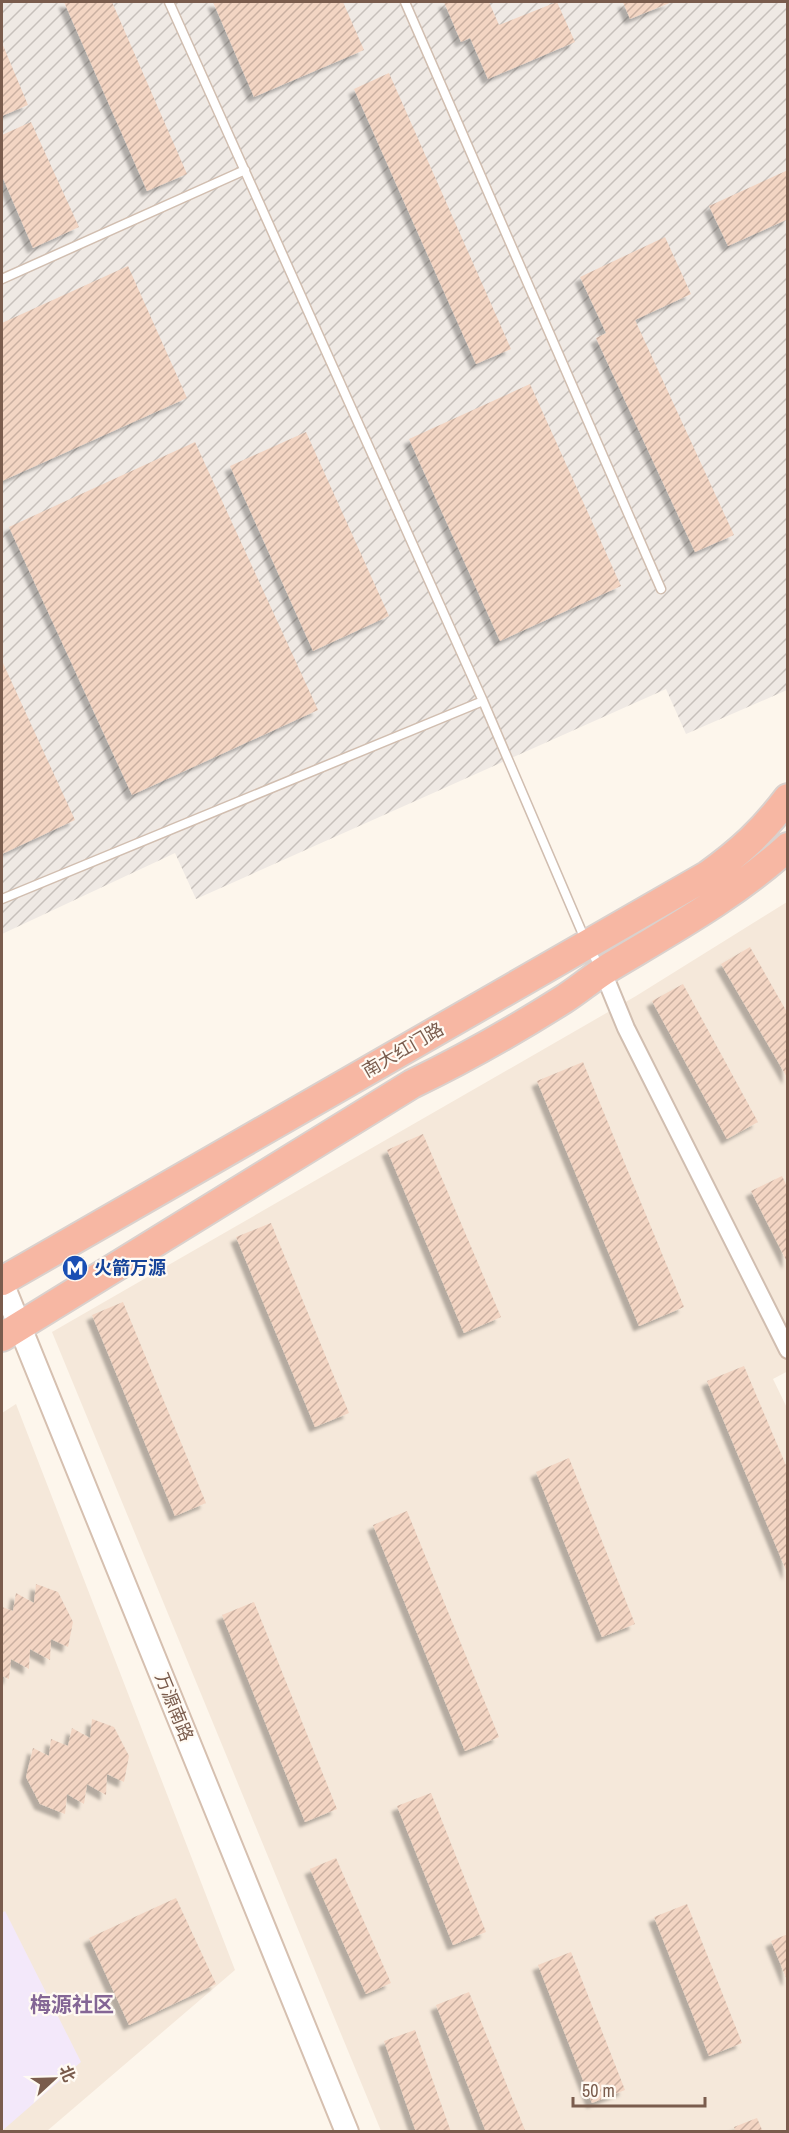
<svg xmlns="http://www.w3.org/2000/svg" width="789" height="2133" viewBox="0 0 789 2133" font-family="'Archivo Narrow','Noto Sans SC',sans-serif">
	<defs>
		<pattern id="industrial-furrows" width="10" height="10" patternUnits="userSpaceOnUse" patternTransform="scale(1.5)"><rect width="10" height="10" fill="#efe9e4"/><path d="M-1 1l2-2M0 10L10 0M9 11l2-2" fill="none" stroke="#c7c0bb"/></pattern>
		<pattern id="building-hatch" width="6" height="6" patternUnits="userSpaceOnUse" patternTransform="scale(1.5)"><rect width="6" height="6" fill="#f3d5c3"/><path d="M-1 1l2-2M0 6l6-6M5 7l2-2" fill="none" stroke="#cab0a1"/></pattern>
		<filter id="shadow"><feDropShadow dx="-5.5" dy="5.5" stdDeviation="1.5" flood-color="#0004"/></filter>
	</defs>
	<rect width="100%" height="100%" fill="#fdf6ec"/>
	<path fill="#f5e8da" d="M 787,902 L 788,1371 L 773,1379 L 788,1410 L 787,2131 L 381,2131 L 52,1332 L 636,996 Z
		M 16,1404 L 235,1970 L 47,2131 L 2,2132 L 2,1413 Z"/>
	<path fill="url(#industrial-furrows)" d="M 2,2 L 787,2 L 787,690 L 686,734 L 666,689 L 196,899 L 175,853 L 2,934 Z"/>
	<path fill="#f3e8fa" d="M 5,1911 L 81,2062 L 2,2131 L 2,1913 Z"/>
	<path fill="url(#building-hatch)" filter="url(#shadow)" d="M 64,2 L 112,2 L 187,174 L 147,191 Z
		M 213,2 L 343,2 L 364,50 L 254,97 Z
		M 444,2 L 489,2 L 499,25 L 557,2 L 575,42 L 488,79 L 470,38 L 461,42 Z
		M 623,2 L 672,2 L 630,19 Z
		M 2,43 L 28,105 L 2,116 Z
		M 389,73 L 511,349 L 476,364 L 354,89 Z
		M 31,122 L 79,227 L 33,248 L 2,176 L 2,135 Z
		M 788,170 L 788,219 L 728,246 L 709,206 Z
		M 665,237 L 691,294 L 635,320 L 734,535 L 695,552 L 596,338 L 606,333 L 580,277 Z
		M 128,266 L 187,398 L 2,481 L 2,323 Z
		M 530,384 L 621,586 L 500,641 L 409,439 Z
		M 306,432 L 389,616 L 313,651 L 230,466 Z
		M 195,442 L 318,710 L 132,795 L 9,527 Z
		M 2,661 L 75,820 L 2,854 Z
		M 750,947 L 788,1014 L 788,1079 L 721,964 Z
		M 683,984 L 758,1122 L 727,1139 L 652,1001 Z
		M 583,1062 L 684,1307 L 639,1326 L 537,1081 Z
		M 423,1134 L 501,1317 L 464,1333 L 387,1150 Z
		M 782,1176 L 788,1188 L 788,1264 L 751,1191 Z
		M 271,1223 L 349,1413 L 315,1427 L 236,1237 Z
		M 123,1302 L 206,1503 L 175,1516 L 92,1315 Z
		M 744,1366 L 788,1470 L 788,1575 L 707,1381 Z
		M 569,1458 L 635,1624 L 602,1637 L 536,1472 Z
		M 407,1511 L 499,1737 L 465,1751 L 373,1525 Z
		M 36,1584 L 58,1592 L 73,1622 L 68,1647 L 51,1639 L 50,1660 L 30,1649 L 29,1669 L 11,1659 L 9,1679 L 2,1676 L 2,1607 L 13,1611 L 16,1593 L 34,1603 Z
		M 254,1602 L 337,1809 L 305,1822 L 222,1615 Z
		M 92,1719 L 114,1727 L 129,1756 L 124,1782 L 107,1774 L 106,1795 L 87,1784 L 84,1804 L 67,1794 L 65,1814 L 40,1804 L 26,1777 L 33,1748 L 49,1756 L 51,1739 L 68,1746 L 72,1728 L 90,1738 Z
		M 431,1793 L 486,1932 L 453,1945 L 397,1806 Z
		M 336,1858 L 391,1983 L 366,1994 L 310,1869 Z
		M 176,1898 L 216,1984 L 129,2025 L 89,1938 Z
		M 687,1904 L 742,2043 L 709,2056 L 654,1917 Z
		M 788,1934 L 788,1980 L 787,1980 L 771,1941 Z
		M 571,1952 L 625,2090 L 592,2103 L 538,1965 Z
		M 469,1992 L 525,2130 L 521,2132 L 486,2132 L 436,2005 Z
		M 415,2030 L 451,2132 L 416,2132 L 384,2041 Z
		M 757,2118 L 763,2132 L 736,2132 L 734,2127 Z"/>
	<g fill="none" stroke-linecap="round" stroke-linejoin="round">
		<g stroke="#d1beb0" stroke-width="11">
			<path id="lane" d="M 405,2 L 661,589
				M 2,279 L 245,170
				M 483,701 L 587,944 L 600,967
				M 2,899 L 483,701 L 169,2"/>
		</g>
		<g stroke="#d1beb0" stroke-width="20">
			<path id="street" d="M 603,972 L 626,1028 L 788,1350"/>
		</g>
		<g stroke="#d6c0b0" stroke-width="26">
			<path id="secondary" d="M 2,1283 L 347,2132"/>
		</g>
		<g stroke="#dad1cd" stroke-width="32">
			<path id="highway" d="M 2,1281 L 708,875 C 741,851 763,831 788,798
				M 2,1337 L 412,1084 C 464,1059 515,1030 564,999 C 578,990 591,979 605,970 C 668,932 733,897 788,847"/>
		</g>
		<use href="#lane" stroke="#fff" stroke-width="8"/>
		<use href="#street" stroke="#fff" stroke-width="16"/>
		<use href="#secondary" stroke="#fff" stroke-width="22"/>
		<use href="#highway" stroke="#f7b7a3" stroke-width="28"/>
	</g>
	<defs>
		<g id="metro-disc" transform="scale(1.35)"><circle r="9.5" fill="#1a4fb4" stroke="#fffaf3"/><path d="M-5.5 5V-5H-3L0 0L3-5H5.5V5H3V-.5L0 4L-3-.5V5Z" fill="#fff"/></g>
	</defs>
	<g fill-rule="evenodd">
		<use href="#metro-disc" x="75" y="1268"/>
	</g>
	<g text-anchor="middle" stroke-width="4.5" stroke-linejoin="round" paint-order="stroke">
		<g font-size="18" fill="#7a5c4d" stroke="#fffaf3">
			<text transform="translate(403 1050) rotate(-30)" y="6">南大红门路</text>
			<text transform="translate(174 1707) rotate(68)" y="6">万源南路</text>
		</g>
		<g font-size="18" font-weight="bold" fill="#164399" stroke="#fffaf3" text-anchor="start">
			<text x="94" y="1274">火箭万源</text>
		</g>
		<g font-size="21" font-weight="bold" fill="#846695" stroke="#fffaf3">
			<text x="72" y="2012">梅源社区</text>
		</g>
	</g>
	<rect width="789" height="2133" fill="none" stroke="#7a5c4d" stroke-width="6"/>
	<g transform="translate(54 2079) rotate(68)" stroke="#fffaf3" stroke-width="4.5" paint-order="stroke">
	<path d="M0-4.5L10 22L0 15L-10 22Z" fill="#7a5c4d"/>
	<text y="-9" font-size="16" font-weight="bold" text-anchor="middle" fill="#7a5c4d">北</text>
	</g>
	<path d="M573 2097v9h132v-9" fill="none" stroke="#7a5c4d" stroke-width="3"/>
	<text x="582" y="2097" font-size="18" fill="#7a5c4d" stroke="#fffaf3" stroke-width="4.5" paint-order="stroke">50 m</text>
</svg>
